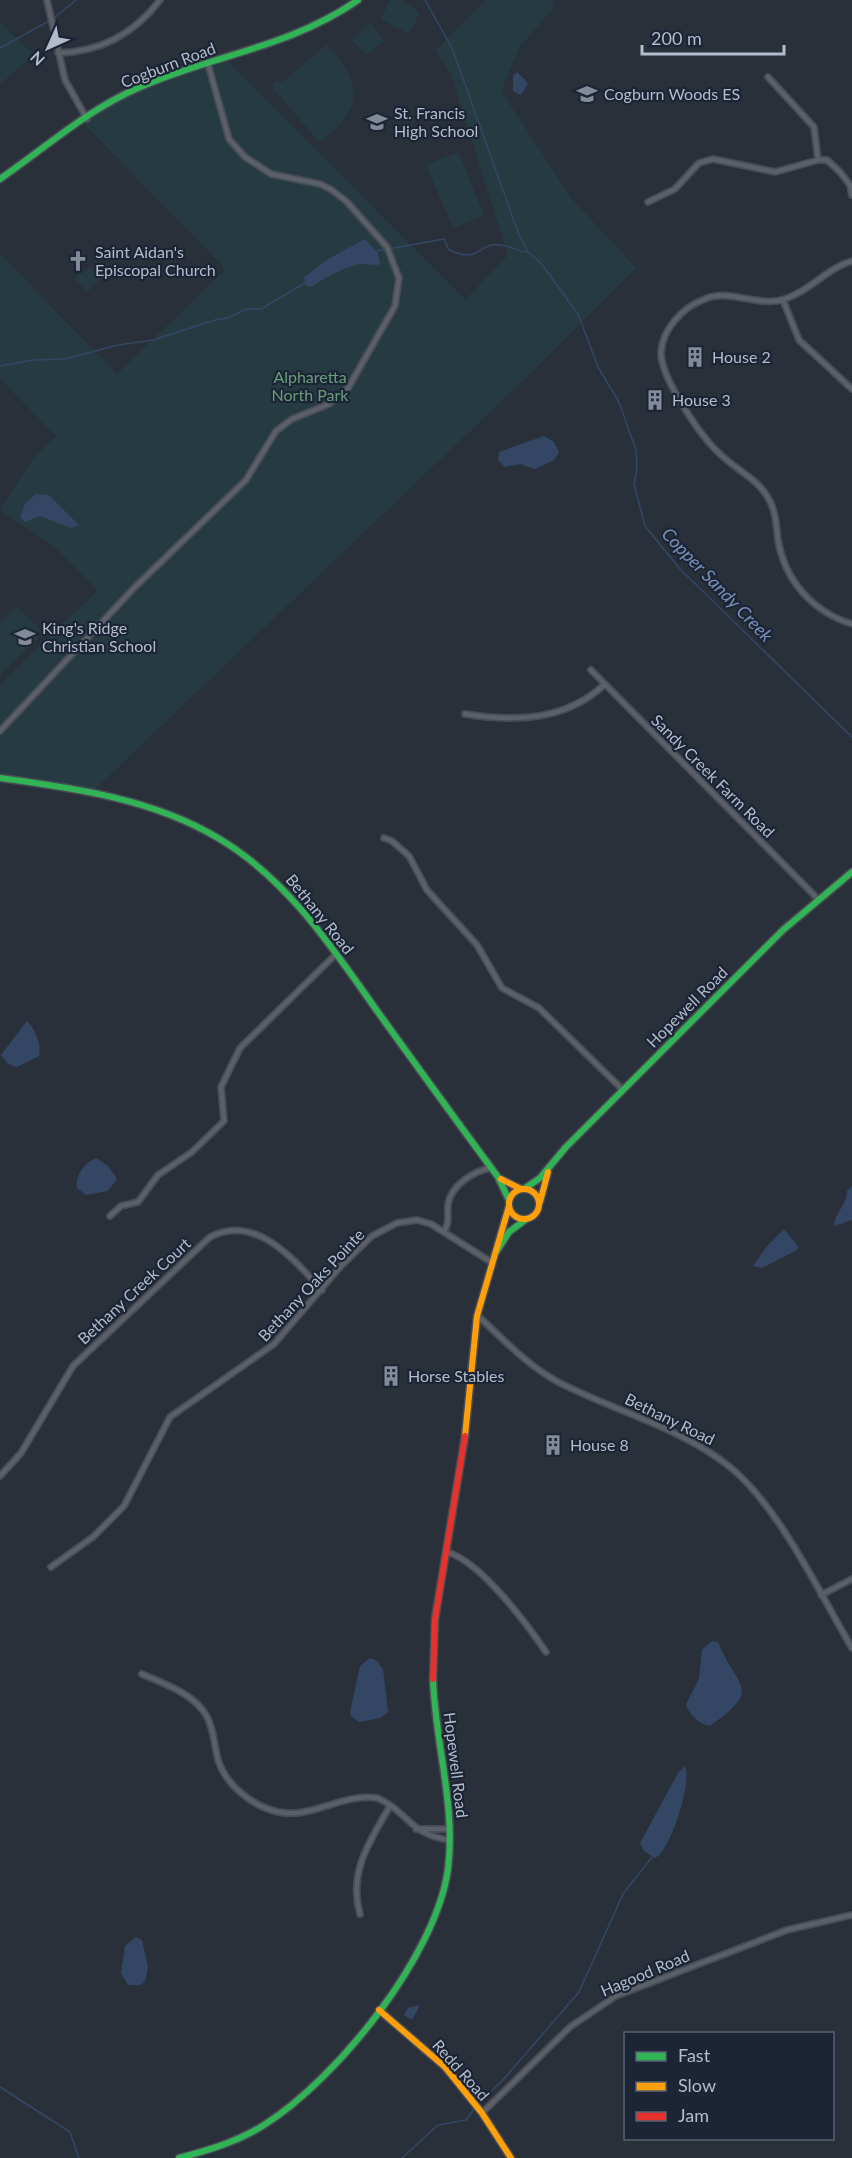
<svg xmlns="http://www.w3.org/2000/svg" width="852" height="2158" viewBox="0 0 852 2158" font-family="Lato,sans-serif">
	<rect width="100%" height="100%" fill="#2a303a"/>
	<path fill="#263b41" d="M 390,0 L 400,0 L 420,12 L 409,34 L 381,19 Z
		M 485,0 L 553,0 L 554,8 L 520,46 L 501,91 L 572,199 L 636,268 L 535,369 L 92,792 L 0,778 L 0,685 L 98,590 L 58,550 L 0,510 L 32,460 L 56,436 L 0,379 L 0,254 L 117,374 L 226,269 L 80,120 C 128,95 174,73 227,60 L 465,300 L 508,255 L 451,74 L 436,50 Z
		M 0,22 L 34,55 L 0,84 Z
		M 369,24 L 372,24 L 384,41 L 367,55 L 352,41 Z
		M 327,45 C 363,84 364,109 319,142 L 280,96 L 274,92 L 273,85 L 276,81 L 282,82 Z
		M 458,152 L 484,215 L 453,228 L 426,165 Z
		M 90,266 L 102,278 L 87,292 L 75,279 L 80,271 L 83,273 Z
		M 17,606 L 43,633 L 0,675 L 0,623 Z
		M514 1204a10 10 0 1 1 20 0a10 10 0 1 1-20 0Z"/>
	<path fill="#334765" d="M 517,72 L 528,83 L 521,95 L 513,91 L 513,76 Z
		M 365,239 L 378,253 L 380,264 C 373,267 368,263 361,264 C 347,265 323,279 311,287 L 306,286 L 304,277 L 328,259 Z
		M 544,436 L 554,442 L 559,453 L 554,460 L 535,469 L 520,464 L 505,467 L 498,460 L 499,452 Z
		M 36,494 L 49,495 L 79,525 L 71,528 L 40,516 L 25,522 L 20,517 L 25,504 Z
		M 27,1021 C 35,1029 42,1045 39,1056 L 17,1067 L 8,1064 L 1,1055 Z
		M 96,1158 L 108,1166 L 117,1179 L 108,1191 L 86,1195 L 77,1188 C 75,1175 85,1162 96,1158 Z
		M 852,1186 L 852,1220 L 834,1226 C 834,1214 848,1203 847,1191 Z
		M 784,1229 L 799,1247 L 797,1250 L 762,1268 L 753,1266 L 767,1246 Z
		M 712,1641 L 718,1642 C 737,1689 764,1688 710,1726 C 699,1724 689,1715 686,1704 L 699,1679 L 702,1650 Z
		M 370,1658 L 376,1660 L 383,1669 L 388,1712 L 380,1718 L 359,1722 L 352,1717 L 350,1712 L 360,1666 Z
		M 685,1766 C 693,1780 670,1852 655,1858 L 644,1851 L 640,1843 L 678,1773 Z
		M 136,1937 L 142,1940 L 148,1967 L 145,1982 L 140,1985 L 128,1985 L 121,1973 L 125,1946 Z
		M 420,2005 L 412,2020 L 404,2015 L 408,2008 Z"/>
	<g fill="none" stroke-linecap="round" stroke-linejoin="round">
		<path stroke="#334765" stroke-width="1.5" d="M 425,0 L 452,48 L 519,235 L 528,252 L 540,262 L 578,314 L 598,367 L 619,402 L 636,450 L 637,468 L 634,484 L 645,526 L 680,569 L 852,737
			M 54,18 L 76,0
			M 0,48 L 49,21
			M 377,251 L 444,239 L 449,250 C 480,264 477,243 499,245 C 508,245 517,251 527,252
			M 0,366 L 33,360 L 65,359 L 118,345 L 153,340 L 215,320 L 228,318 L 247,309 L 261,309 L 305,283
			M 0,2087 L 70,2132 L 79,2158
			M 479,2103 L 502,2081 L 579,1992 L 623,1894 L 652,1857
			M 402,2158 L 438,2125 L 466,2120 L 474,2109"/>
		<g stroke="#484c54" stroke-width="8">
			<path id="street" d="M 47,0 L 65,80 L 87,119
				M 58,53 C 101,52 134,34 160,0
				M 768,77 L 814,127 L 818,160
				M 648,202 L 675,189 L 699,163 L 713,159 L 775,172 L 818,160 L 827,160 L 840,172 L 850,185 L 852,195
				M 852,261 C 827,268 810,291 785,299 C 758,308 731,288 705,299 C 683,307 662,329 661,353 C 661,378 701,437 720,454 C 735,469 756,478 767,496 C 776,509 776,525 778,540 C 785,581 813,612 852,624
				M 783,300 L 799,340 L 852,389
				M 591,670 L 818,899
				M 465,714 C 515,722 566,721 605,684
				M 0,731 L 135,587 L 246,480 L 276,431 L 292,419 L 329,404 L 348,388 L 395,306 L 399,278 L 387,247 L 347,202 L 332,190 L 320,184 L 271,174 L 245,157 L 229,139 L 208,64
				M 384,838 L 392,841 L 409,856 L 427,890 L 477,945 L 502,988 L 539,1008 L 623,1090
				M 110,1216 L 121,1206 L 138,1202 L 158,1175 L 192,1152 L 224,1121 L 221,1087 L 240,1048 L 336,954
				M 444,1232 C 450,1221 447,1216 448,1204 C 451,1185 474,1171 491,1168
				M 477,1315 C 503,1339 527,1365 558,1382 C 614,1411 680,1427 730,1467 C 779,1507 819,1592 852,1648
				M 0,1476 L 21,1453 L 73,1366 L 210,1237 C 256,1213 294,1260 322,1290
				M 447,1552 C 480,1561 527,1624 546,1652
				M 51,1567 L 93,1537 L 124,1506 L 170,1417 L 274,1344 L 341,1266 L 372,1236 L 397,1223 L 417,1220 L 431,1224 L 491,1262
				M 821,1595 L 852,1579
				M 142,1674 C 164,1684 193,1693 206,1715 C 214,1728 214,1745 218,1760 C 226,1785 252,1806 278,1812 C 312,1819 342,1793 377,1798 C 408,1811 409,1835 450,1840
				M 416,1829 L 450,1829
				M 360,1914 C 348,1872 370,1841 390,1806
				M 482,2113 L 570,2027 L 616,1996 L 787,1930 L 852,1915"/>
		</g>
		<g stroke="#484c54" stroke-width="9">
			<path id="fast" d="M 0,179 C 45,148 87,110 138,88 C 212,55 289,48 358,0
				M 0,778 C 74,788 153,799 218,838 C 288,879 334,950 380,1015 C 419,1069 458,1123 498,1177 L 509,1200
				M 524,1189 L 540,1178 L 566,1147 L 783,930 L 852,872
				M 496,1252 L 509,1232 L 525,1220
				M 179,2158 C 209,2150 237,2142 264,2125 C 337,2079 436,1956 448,1869 C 456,1805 435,1743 433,1679"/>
		</g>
		<g stroke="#484c54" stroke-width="9">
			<path id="slow" d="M 501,1179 L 521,1189
				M509 1204a15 15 0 1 1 30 0a15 15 0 1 1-30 0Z
				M 540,1202 L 548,1172
				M 465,1436 L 477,1316 L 509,1206
				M 379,2010 L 445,2067 L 482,2113 L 511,2158"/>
		</g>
		<g stroke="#484c54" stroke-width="9">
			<path id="jam" d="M 433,1679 L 435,1619 L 465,1436"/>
		</g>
		<use href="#street" stroke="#5a5f68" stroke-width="4.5"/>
		<use href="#fast" stroke="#30b455" stroke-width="6"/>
		<use href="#slow" stroke="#ff9f0a" stroke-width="6"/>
		<use href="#jam" stroke="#e5322d" stroke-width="6"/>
	</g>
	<defs>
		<g id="school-bare" transform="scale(1.62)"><path d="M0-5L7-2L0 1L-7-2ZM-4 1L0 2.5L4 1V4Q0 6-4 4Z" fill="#838b98" stroke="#1c2536" stroke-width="2.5" paint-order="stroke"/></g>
		<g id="church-bare" transform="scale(1.62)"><path d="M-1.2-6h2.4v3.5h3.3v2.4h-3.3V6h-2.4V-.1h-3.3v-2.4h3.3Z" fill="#838b98" stroke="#1c2536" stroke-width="2.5" paint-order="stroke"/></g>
		<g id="building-bare" transform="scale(1.62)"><path d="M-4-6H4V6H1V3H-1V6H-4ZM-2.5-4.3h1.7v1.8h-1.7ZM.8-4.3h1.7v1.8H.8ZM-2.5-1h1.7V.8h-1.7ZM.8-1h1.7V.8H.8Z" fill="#838b98" stroke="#1c2536" stroke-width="2.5" paint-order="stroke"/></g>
	</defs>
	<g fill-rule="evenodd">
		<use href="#school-bare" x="587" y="94"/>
		<use href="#school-bare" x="377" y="122"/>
		<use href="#church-bare" x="78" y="261"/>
		<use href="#building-bare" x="695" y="357"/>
		<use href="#building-bare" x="655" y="400"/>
		<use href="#school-bare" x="25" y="637"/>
		<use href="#building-bare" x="391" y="1376"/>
		<use href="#building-bare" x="553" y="1445"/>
	</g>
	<g text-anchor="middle" stroke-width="4.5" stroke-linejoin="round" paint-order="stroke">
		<g font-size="16" fill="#b3bccb" stroke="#1c2536">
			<text transform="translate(168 65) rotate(-21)" y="6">Cogburn Road</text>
			<text transform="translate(713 776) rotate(45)" y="6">Sandy Creek Farm Road</text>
			<text transform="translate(320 914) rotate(51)" y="6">Bethany Road</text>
			<text transform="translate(687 1007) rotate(-45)" y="6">Hopewell Road</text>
			<text transform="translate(311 1285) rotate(-47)" y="6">Bethany Oaks Pointe</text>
			<text transform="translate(134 1291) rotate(-43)" y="6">Bethany Creek Court</text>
			<text transform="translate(670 1419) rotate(26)" y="6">Bethany Road</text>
			<text transform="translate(456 1765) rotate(83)" y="6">Hopewell Road</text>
			<text transform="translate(645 1973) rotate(-23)" y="6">Hagood Road</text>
			<text transform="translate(461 2070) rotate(48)" y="6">Redd Road</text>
		</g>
		<g font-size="16" fill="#b3bccb" stroke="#1c2536" text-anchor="start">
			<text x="604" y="100">Cogburn Woods ES</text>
			<text x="394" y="119">St. Francis<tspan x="394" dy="18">High School</tspan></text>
			<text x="95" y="258">Saint Aidan's<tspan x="95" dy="18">Episcopal Church</tspan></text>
			<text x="712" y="363">House 2</text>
			<text x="672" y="406">House 3</text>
			<text x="42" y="634">King's Ridge<tspan x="42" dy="18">Christian School</tspan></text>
			<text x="408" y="1382">Horse Stables</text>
			<text x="570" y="1451">House 8</text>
		</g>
		<g font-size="16" fill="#689e77" stroke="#1c2536">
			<text x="310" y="383">Alpharetta<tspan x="310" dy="18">North Park</tspan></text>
		</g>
		<g font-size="18" font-style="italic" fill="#7890b5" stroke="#1c2536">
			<text transform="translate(717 585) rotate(46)" y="6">Copper Sandy Creek</text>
		</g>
	</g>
	<rect x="624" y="2032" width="210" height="108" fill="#1c2536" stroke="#586172" stroke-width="1.5"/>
	<rect x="636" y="2052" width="30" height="9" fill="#30b455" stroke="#586172" stroke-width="1.5"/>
	<text x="678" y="2062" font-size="18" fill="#b3bccb">Fast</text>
	<rect x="636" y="2082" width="30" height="9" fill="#ff9f0a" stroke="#586172" stroke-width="1.5"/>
	<text x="678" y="2092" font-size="18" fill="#b3bccb">Slow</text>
	<rect x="636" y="2112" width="30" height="9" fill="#e5322d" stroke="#586172" stroke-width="1.5"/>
	<text x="678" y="2122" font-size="18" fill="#b3bccb">Jam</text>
	<g transform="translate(48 48) rotate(225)" stroke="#1c2536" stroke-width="4.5" paint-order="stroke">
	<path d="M0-4.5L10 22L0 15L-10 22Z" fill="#b3bccb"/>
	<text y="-9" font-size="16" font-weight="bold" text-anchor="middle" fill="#b3bccb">N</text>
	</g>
	<path d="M642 45v9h142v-9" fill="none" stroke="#b3bccb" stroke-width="3"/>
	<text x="651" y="45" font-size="18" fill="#b3bccb" stroke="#1c2536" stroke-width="4.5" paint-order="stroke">200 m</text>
</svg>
